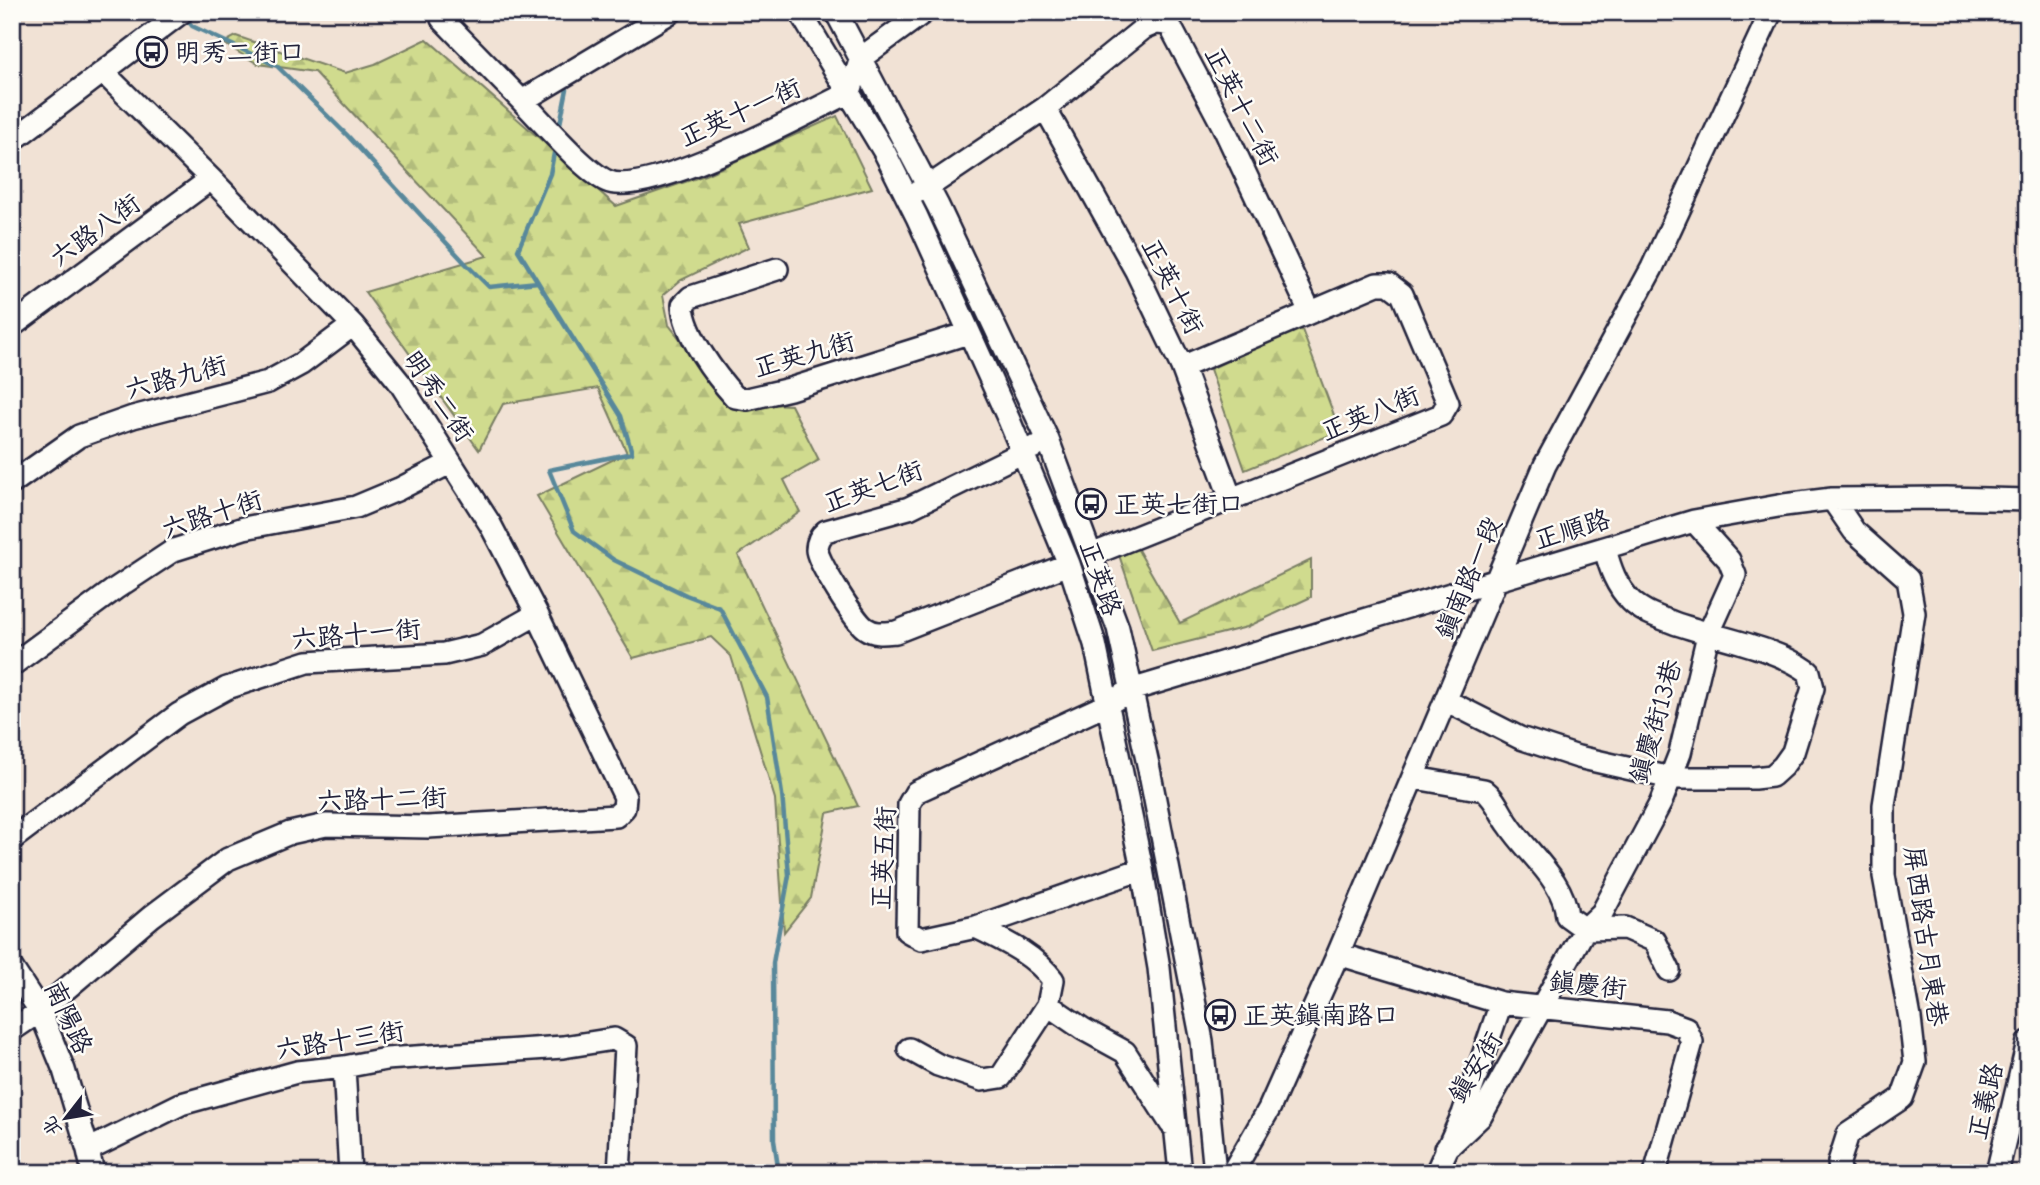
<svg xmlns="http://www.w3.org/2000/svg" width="2040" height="1185" viewBox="0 0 2040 1185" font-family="'Comic Neue','LXGW WenKai TC',sans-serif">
	<defs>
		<pattern id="forest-firs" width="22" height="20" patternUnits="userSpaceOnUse" patternTransform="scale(1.75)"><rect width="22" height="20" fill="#d0db8e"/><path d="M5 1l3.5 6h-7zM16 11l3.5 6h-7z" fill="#b2bc7b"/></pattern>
	</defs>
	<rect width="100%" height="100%" fill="#f1e2d5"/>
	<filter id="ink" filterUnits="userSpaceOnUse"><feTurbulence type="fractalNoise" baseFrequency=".0143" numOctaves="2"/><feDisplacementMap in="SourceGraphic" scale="14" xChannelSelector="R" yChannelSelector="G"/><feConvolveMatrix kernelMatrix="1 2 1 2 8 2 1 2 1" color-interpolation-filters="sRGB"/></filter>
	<g filter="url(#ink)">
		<path fill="url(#forest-firs)" stroke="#797e64" stroke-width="2" d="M 236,36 L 345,73 L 375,64 L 427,39 L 616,206 L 705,175 L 837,116 L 872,188 L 739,224 L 749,247 L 681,280 L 663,295 L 669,325 L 730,402 L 791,405 L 819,460 L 784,480 L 800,512 L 738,555 L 858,806 L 827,813 L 811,898 L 784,932 L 775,799 L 731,656 L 711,637 L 633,658 L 537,496 L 627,453 L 598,388 L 503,404 L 479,450 L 365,292 L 487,256 L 314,72 L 258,64 L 223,43 Z
			M 1301,327 L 1340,431 L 1245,470 L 1210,369 Z
			M 1137,548 L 1180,623 L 1311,560 L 1311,597 L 1247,627 L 1152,651 L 1119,555 Z"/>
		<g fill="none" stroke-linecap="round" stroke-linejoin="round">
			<path stroke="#59889b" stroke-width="4.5" d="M 189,22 L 192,26 L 277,66 L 347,135 L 465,263 L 489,287 L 538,282
				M 559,129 L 567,89
				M 555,148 L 550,174 L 518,250 L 621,416 L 632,453 L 549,470 L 574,531 L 614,560 L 686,595 L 720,608 L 767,697 L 782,794 L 789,875 L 773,963 L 774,1140 L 779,1173"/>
			<g stroke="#22223b" stroke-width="26">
				<path id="minor" d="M 442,12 L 442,19 L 522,101 L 671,12
					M 800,12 L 885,153 L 917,217 L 1009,420 L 1069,564 L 1095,644 L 1142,869 L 1159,968 L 1180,1173
					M 836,12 L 938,206 L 1048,440 L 1118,628 L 1149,769 L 1202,1041 L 1215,1173
					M 522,101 C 543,122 583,170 607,181 C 647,199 808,113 850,92 L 861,58 L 924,12
					M 1045,108 L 1136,271 L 1182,367 L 1231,499
					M 12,141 L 182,12
					M 917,192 L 928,187 L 1045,108 L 1144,28 L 1156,23 L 1169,24 L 1223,126 L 1310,312
					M 777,269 L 691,297 L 683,305 C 684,334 716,376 735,397 L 747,399 L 790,389 L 968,333
					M 12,326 L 211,179
					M 1034,447 L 909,508 L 826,531 C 820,536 817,542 817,550 C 817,561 855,621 865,628 C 875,635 885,633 896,632 L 1069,564
					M 12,483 L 79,436 L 133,417 L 268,382 L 301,364 L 353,325
					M 1832,499 L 1854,531 L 1908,579 L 1914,613 L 1884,805 L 1884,876 L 1910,1018 L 1915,1062 L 1902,1098 L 1848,1134 L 1839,1162 L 1840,1173
					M 1091,555 L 1441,415 L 1448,403 L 1402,294 L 1389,284 L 1377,284 L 1182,367
					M 12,665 L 115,589 L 174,550 L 244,528 L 356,507 L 399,489 L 450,463
					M 1447,701 L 1520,738 L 1578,757 L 1671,778 L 1754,778 L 1772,776 L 1783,766 L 1793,752 L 1813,688 L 1809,672 C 1773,646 1717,638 1674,623 C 1659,617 1642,612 1631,601 C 1616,586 1610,568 1605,549
					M 1415,778 L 1484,790 C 1496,799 1500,813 1509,825 C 1528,854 1564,880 1567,916 L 1585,929 L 1625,928 L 1655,941 L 1669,970
					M 12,839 L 179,714 L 227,688 L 307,662 L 444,654 L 482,645 L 537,614
					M 1142,869 L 976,927 L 921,939 L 907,931 L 909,804 L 916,792 L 1108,704 L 1131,690 L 1694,521 L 1784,505 L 1832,499 L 1946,498 L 2028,500
					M 1338,954 L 1501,1003 L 1667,1021 L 1686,1028 L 1692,1042 L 1655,1173
					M 12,968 L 40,1011 L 64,1070 L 88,1150 L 93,1173
					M 1048,1005 L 1083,1029 L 1125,1052 L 1171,1124
					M 12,1030 L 40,1011 L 152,916 L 228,859 L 290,833 L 326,825 L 428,827 L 616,816 L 624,808 L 625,797 L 537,614 L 490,524 L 400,383 L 353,325 L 211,179 L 104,73
					M 909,1049 L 938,1065 L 982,1080 L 1001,1077 L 1048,1005 L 1053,980 C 1034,954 1004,941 976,927
					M 344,1067 L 350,1173
					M 1446,1149 L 1481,1116 L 1585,929 L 1602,913 L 1661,802 L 1680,753 L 1708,635 L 1735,575 L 1729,560 L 1694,521
					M 88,1150 L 181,1104 L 297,1072 L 344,1067 L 386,1059 L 563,1047 L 614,1039 L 626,1046 L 619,1173
					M 1232,1173 L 1269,1109 L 1338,954 L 1545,465 L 1652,268 L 1771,12
					M 1436,1173 L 1463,1114 L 1501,1003
					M 1997,1173 L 2028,1042"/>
			</g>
			<use href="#minor" stroke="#fdfcf7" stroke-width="21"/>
		</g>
	</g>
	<defs>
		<g id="bus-ring" transform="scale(1.575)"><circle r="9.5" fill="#fdfcf7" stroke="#22223b" stroke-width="1.5"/><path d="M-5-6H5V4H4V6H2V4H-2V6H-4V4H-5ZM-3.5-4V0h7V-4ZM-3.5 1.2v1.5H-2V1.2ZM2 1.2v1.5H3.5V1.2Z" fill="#22223b"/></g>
	</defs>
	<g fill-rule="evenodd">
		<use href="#bus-ring" x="152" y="52"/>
		<use href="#bus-ring" x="1091" y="504"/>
		<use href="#bus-ring" x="1220" y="1015"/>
	</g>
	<g text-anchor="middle" stroke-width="5" stroke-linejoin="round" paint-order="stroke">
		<g font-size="26" fill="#22223b" stroke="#fdfcf7" text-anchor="start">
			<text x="175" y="61">明秀二街口</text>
			<text x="1114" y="513">正英七街口</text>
			<text x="1243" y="1024">正英鎮南路口</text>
		</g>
		<g font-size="26" fill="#22223b" stroke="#fdfcf7">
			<text transform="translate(1242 106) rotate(63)" y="9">正英十二街</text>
			<text transform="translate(740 112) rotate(-24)" y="9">正英十一街</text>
			<text transform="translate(95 230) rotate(-36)" y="9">六路八街</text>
			<text transform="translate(1173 286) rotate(63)" y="9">正英十街</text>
			<text transform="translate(804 354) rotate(-16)" y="9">正英九街</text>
			<text transform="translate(176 377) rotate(-15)" y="9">六路九街</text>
			<text transform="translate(439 396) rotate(56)" y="9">明秀二街</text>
			<text transform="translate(1370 413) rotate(-22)" y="9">正英八街</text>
			<text transform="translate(873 486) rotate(-20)" y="9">正英七街</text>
			<text transform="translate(212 514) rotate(-18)" y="9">六路十街</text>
			<text transform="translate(1572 529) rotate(-17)" y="9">正順路</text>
			<text transform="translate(1101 578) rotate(71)" y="9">正英路</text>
			<text transform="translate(1468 578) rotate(-67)" y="9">鎮南路一段</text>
			<text transform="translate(356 634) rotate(-5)" y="9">六路十一街</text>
			<text transform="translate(1655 721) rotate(-74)" y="9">鎮慶街13巷</text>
			<text transform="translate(382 799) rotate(-2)" y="9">六路十二街</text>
			<text transform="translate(883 858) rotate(-87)" y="9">正英五街</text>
			<text transform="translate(1926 936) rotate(82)" y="9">屏西路古月東巷</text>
			<text transform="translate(1588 985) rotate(6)" y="9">鎮慶街</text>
			<text transform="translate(69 1017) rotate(65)" y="9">南陽路</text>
			<text transform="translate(340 1040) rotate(-9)" y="9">六路十三街</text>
			<text transform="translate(1475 1067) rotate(-58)" y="9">鎮安街</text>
			<text transform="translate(1985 1101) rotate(-77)" y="9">正義路</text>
		</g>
	</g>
	<rect width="2040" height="1185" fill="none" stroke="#fdfcf7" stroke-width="42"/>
	<rect x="21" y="21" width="1998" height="1143" fill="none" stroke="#22223b" stroke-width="2.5" filter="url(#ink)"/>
	<g transform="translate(66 1118) rotate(239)" stroke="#fdfcf7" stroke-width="5" paint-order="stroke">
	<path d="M0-5L12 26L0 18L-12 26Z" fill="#22223b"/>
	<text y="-10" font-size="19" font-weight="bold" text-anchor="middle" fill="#22223b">北</text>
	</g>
</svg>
